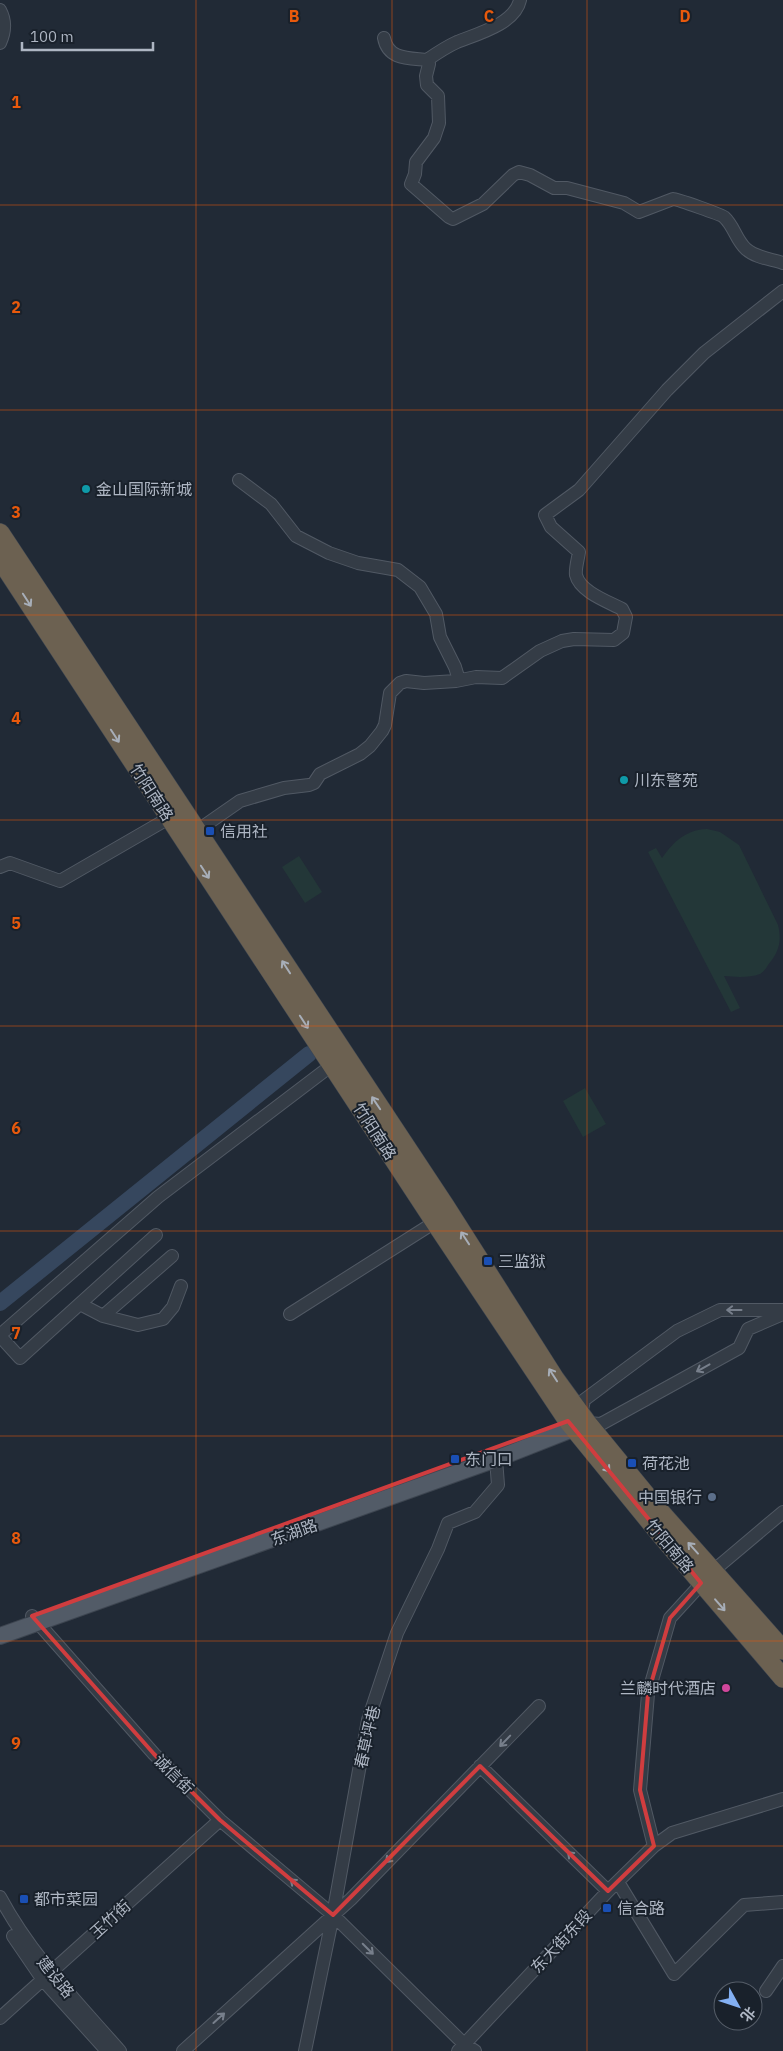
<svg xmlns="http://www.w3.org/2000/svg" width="783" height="2051" viewBox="0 0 783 2051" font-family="'IBM Plex Sans','Noto Sans SC',sans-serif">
	<rect width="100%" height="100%" fill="#212a36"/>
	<path fill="#233738" d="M 707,829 L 720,832 L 739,845 L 778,925 C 782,941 779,952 768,965 C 766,969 763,972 760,974 C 749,978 735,977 724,976 L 740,1008 L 731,1012 L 648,852 L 656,848 L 662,858 C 674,841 686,830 707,829 Z
		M 299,856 L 322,892 L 305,903 L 282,867 Z
		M 585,1088 L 606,1124 L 583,1137 L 563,1101 Z"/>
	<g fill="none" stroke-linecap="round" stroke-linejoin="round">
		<path stroke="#36475e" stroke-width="16" d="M 0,1303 L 309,1054"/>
		<g stroke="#515964" stroke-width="14">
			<path id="minor" d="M 0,10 C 6,21 5,32 0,43
				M 384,38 C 388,60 409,58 427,60 L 429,64 L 426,76 L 427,85 L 438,96 L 439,123 L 434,138 L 416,162 L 415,174 L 411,184 L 449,217 L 453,219 L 483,204 L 513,175 L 519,172 L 530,175 L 554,188 L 567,188 L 624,203 L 639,212 L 673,199 C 677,199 722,215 724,217 C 734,226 736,240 746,249 C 756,258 771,259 783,263
				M 427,60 C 437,53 446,47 457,42 C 477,34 515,24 520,0
				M 239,480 L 271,504 L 296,536 L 329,553 L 358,563 L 398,570 L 420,587 L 436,614 L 440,637 L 455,667 L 459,680
				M 191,835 L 240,801 L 284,788 L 309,785 L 314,783 L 320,774 L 360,754 L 370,746 L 382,731 L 385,725 L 390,693 L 400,683 L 406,681 L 424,683 L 456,681 L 476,677 L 502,678 L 540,651 L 562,641 L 574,639 L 614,640 L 623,633 L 626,617 L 622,609 C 609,602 580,592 576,575 C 575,569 578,559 579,552 L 551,527 L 545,515 L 579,490 L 667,390 L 704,353 L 783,291
				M 0,867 L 10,863 L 60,881 L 169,818
				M 80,1304 L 103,1316 L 138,1325 L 163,1319 L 173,1307 L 181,1286
				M 290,1314 L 435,1222
				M 103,1316 L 172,1256
				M 0,1335 L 158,1197 L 332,1065
				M 0,1336 L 20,1358 L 156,1235
				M 581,1415 L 584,1400 L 677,1331 L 720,1310 L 783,1310
				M 587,1423 L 601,1424 L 739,1348 L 748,1329 L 783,1314
				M 32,1616 L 154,1754 L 220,1820 L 333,1915 L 464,2044 L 475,2051
				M 480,1766 L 608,1891
				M 654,1846 L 640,1790 L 648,1694 L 670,1618 L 713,1571 L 783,1512
				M 618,1882 L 674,1974 L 744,1905 L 783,1902
				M 0,1897 C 31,1955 77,2002 120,2051
				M 13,1936 L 43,1980 L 107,2051
				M 766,1991 L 783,1966
				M 0,2018 L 220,1820
				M 183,2051 L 351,1899 L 539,1706
				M 305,2051 L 333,1915 L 368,1720 L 397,1633 L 438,1549 L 448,1523 L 475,1512 L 498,1485 L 496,1459
				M 458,2051 L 608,1891 L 654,1846 L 672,1833 L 783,1799"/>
		</g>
		<g stroke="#3d4550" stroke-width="18">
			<path id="major" d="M 0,1636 L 496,1459 L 585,1424"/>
		</g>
		<g stroke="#3e4651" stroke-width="20">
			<path id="highway" d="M 0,533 L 445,1206 L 555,1379 L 587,1423 L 655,1506 L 783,1650
				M 0,559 L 435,1222 L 568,1421 L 661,1535 L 783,1678"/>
		</g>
		<use href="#minor" stroke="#343c46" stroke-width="12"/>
		<use href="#major" stroke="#525b67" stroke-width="16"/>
		<use href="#highway" stroke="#6c6151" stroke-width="19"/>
	</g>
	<defs><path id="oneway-shaft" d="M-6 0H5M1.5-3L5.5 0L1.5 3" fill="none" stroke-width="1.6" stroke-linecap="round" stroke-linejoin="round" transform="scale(1.25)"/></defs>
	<g stroke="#a7aeb8">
		<use href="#oneway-shaft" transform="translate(27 600) rotate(57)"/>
		<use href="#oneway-shaft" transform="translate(115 736) rotate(57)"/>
		<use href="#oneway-shaft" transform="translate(205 872) rotate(57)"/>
		<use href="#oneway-shaft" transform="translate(286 967) rotate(-123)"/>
		<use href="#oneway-shaft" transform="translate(304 1022) rotate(57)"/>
		<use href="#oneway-shaft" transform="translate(376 1103) rotate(-124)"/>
		<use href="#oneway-shaft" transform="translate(465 1238) rotate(-123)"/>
		<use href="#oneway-shaft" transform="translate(553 1375) rotate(-123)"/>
		<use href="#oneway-shaft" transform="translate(605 1466) rotate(51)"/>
		<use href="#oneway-shaft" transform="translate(693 1548) rotate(-132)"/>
		<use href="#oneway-shaft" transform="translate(720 1605) rotate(49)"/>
	</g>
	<g stroke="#777f8b">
		<use href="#oneway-shaft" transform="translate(734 1310) rotate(180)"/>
		<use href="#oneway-shaft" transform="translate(703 1368) rotate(151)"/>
		<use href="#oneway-shaft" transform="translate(505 1741) rotate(134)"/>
		<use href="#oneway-shaft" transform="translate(391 1857) rotate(134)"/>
		<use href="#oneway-shaft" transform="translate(573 1857) rotate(-136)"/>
		<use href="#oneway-shaft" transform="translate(296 1884) rotate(-140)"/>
		<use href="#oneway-shaft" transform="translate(368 1949) rotate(45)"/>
		<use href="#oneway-shaft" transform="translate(219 2018) rotate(-42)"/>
	</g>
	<path fill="none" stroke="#d03d3f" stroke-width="4" stroke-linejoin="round" d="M 568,1421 L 701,1583 L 670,1618 L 648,1694 L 640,1790 L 654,1846 L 608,1891 L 480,1766 L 333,1915 L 220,1820 L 154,1754 L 32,1616 Z"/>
	<path fill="none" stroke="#e8590c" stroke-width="1" stroke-opacity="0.55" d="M 196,0 L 196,2051M 392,0 L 392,2051M 587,0 L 587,2051M 0,205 L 783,205M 0,410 L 783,410M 0,615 L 783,615M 0,820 L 783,820M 0,1026 L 783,1026M 0,1231 L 783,1231M 0,1436 L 783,1436M 0,1641 L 783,1641M 0,1846 L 783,1846"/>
	<g fill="#0f9aa8" stroke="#19212b" stroke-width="2">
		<circle cx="86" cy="489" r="5"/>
		<circle cx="624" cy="780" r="5"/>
	</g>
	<g fill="#1a4fb4" stroke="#19212b" stroke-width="2">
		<rect x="205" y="826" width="10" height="10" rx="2.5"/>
		<rect x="483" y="1256" width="10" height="10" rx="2.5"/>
		<rect x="450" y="1454" width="10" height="10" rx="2.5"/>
		<rect x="627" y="1458" width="10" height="10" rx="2.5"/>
		<rect x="19" y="1894" width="10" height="10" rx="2.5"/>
		<rect x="602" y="1903" width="10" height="10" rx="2.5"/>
	</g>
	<circle fill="#5c6f8a" stroke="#19212b" stroke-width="2" cx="712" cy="1497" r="5"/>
	<circle fill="#d1479c" stroke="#19212b" stroke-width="2" cx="726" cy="1688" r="5"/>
	<g text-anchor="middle" stroke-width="4" stroke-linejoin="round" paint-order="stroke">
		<g font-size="16" fill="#aeb6c3" stroke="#19212b" text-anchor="start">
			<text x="96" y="495">金山国际新城</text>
			<text x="634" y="786">川东警苑</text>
			<text x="220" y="837">信用社</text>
			<text x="498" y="1267">三监狱</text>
			<text x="465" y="1465">东门口</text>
			<text x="642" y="1469">荷花池</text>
			<text x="702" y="1503" text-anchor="end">中国银行</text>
			<text x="716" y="1694" text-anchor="end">兰麟时代酒店</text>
			<text x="34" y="1905">都市菜园</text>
			<text x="617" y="1914">信合路</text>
		</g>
		<g font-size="16" fill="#aeb6c3" stroke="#19212b">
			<text transform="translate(152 792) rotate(57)" y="6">竹阳南路</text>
			<text transform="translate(375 1131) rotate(57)" y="6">竹阳南路</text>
			<text transform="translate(294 1532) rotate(-20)" y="6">东湖路</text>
			<text transform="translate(670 1546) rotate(50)" y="6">竹阳南路</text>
			<text transform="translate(367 1737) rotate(-77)" y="6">春草坪巷</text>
			<text transform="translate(174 1774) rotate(45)" y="6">诚信街</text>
			<text transform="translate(110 1919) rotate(-42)" y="6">玉竹街</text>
			<text transform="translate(561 1941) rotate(-47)" y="6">东大街东段</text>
			<text transform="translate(56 1977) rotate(51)" y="6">建设路</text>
		</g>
	</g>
	<g font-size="16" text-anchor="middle" font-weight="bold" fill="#e8590c" stroke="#19212b" stroke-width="4" stroke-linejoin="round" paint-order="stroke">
		<text x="294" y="22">B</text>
		<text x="489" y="22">C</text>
		<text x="685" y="22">D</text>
		<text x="16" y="108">1</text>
		<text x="16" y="313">2</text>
		<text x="16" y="518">3</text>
		<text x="16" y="724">4</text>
		<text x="16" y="929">5</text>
		<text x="16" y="1134">6</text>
		<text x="16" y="1339">7</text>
		<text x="16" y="1544">8</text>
		<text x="16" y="1749">9</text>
	</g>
	<g transform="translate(738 2006) rotate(130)"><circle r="24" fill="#19212b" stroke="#555d68"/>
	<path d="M0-4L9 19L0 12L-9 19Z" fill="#83b0f3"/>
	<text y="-8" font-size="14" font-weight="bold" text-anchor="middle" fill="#aeb6c3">北</text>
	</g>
	<path d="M22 42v8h131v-8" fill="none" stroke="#aeb6c3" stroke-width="2.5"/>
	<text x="30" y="42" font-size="15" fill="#aeb6c3" stroke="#19212b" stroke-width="4" paint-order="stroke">100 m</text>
</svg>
